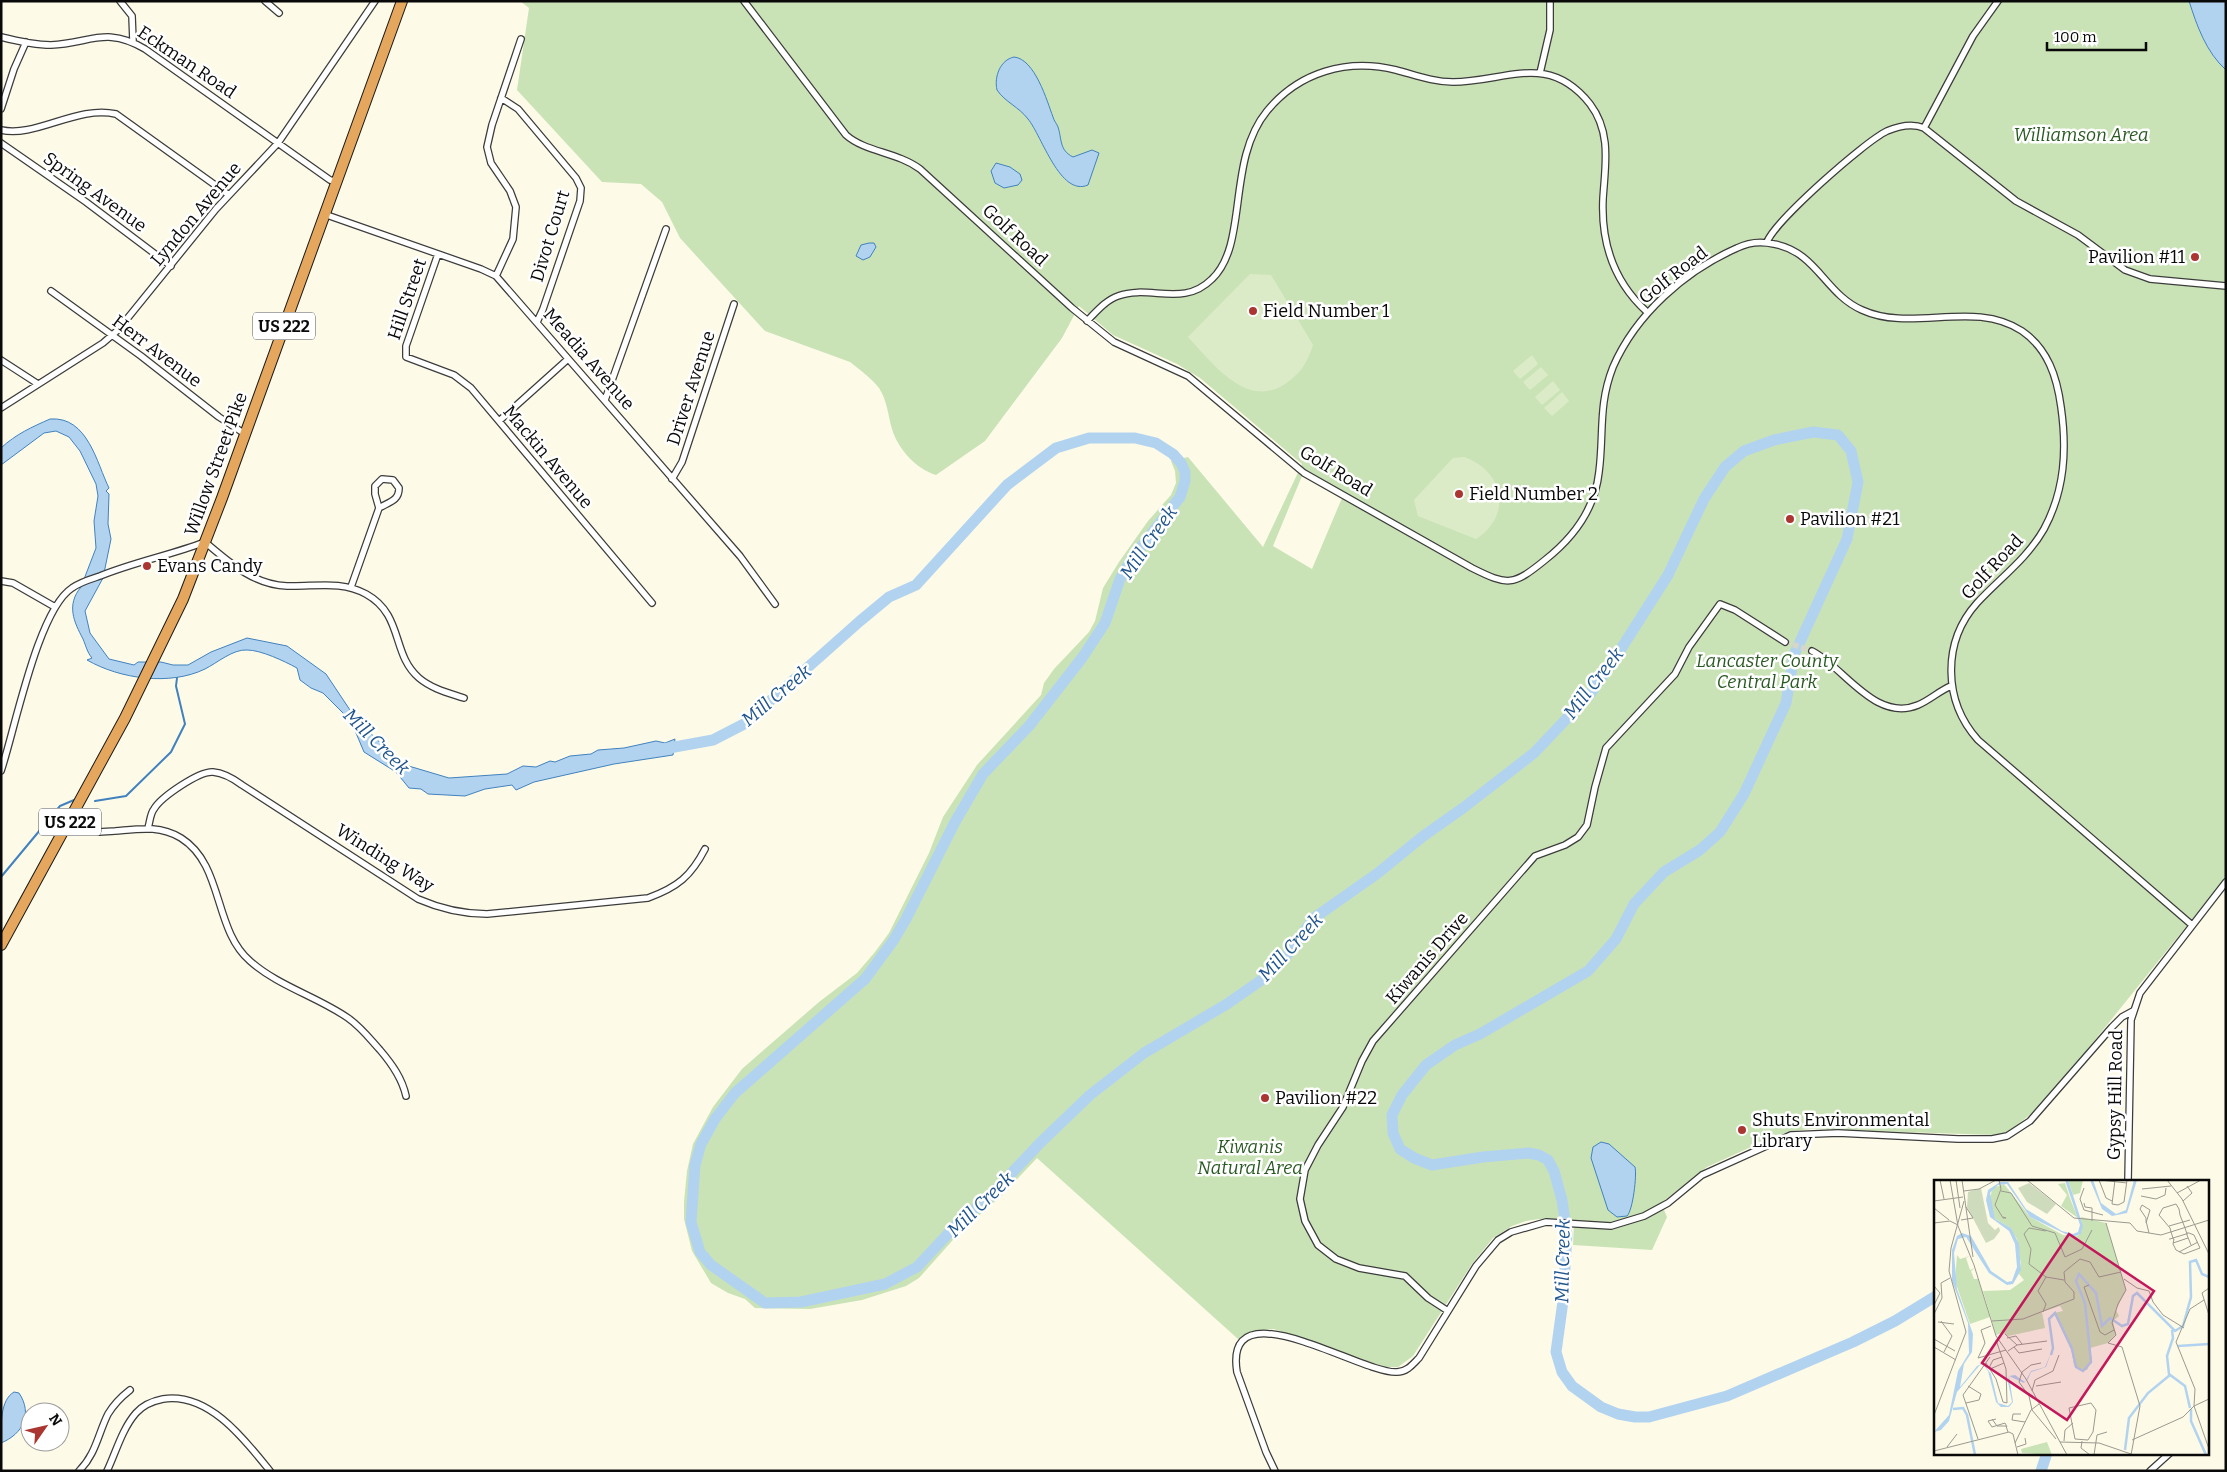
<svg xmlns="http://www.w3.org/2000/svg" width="2227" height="1472" viewBox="0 0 2227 1472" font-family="Bitter,serif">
	<rect width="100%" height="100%" fill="#fdfae8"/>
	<path fill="#cae3b6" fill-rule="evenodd" d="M 520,1 L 2189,1 C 2197,26 2206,52 2226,70 L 2226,877 L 2078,1061 L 2033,1112 L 2010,1131 L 1995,1135 L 1811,1129 L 1792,1131 L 1773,1137 L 1707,1167 L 1661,1203 L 1667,1217 L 1652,1250 L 1573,1245 L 1574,1221 L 1539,1219 L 1526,1221 L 1512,1226 L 1493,1238 L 1472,1264 L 1413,1356 L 1398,1367 L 1385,1367 L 1274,1329 L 1252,1331 L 1238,1339 L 1037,1158 L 1001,1196 L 960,1232 L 919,1278 L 906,1286 L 862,1300 L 810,1309 L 755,1308 L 745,1299 L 728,1293 L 711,1283 L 692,1251 L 684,1219 L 684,1202 L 687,1171 L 693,1144 L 713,1107 L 742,1069 L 819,1002 L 857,973 L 875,952 L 889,933 L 929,853 L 943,817 L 977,765 L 1041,695 L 1044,683 L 1054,669 L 1089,632 L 1095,621 L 1103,588 L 1119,562 L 1148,521 L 1171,495 L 1176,483 L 1175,471 L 1171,461 L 1188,457 L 1263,547 L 1302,464 L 1200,378 L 1177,364 L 1113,335 L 1079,306 L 1062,338 L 985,441 L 936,475 C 916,469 898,449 892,429 C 888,415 887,400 879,388 C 871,378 860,370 850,362 L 765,331 L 680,238 L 662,202 L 641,184 L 602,182 L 517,90 L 529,8 ZM 1302,476 L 1342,498 L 1312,569 L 1273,546 Z"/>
	<path fill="#dcebc7" d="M 1250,274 L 1271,275 L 1313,345 C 1307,363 1301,373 1285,384 C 1246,410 1212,362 1188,337 Z
		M 1532,355 L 1538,364 L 1520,379 L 1513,371 Z
		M 1541,367 L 1548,375 L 1530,390 L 1523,382 Z
		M 1553,381 L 1560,390 L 1542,405 L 1535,397 Z
		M 1562,392 L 1569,401 L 1552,416 L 1544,408 Z
		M 1464,457 C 1504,471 1513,515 1476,539 L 1418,516 L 1414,500 L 1453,458 Z"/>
	<path fill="#b2d3ef" stroke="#4182be" d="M 2189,1 L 2226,1 L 2226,70 C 2206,52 2197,26 2189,1 Z
		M 1014,57 C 1035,59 1047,101 1053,117 C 1054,121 1057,124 1058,127 C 1062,139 1059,150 1073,157 L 1092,150 L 1099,153 L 1088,185 C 1060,197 1042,136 1028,119 C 1019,107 1005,102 997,90 C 994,77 1000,60 1014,57 Z
		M 996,163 L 1010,167 L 1020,174 L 1022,180 L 1018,185 L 1004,188 L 995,183 L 991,171 Z
		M 869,243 L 874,243 L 876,247 L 870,257 L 863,260 L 856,256 L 861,245 Z
		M 50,419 C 88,416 97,464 109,488 L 106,491 L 109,494 L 108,524 L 111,539 L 103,578 L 85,611 L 90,633 L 109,659 L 134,665 L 138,662 L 161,662 L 173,665 L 188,665 L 211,652 L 247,638 L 287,646 L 326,674 L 356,719 L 402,764 L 449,778 L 507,774 L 523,766 L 536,767 L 550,761 L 555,762 L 570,756 L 591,754 L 598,750 L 624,748 L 656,741 L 665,743 L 675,739 L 673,755 L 614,764 L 534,782 L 516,790 L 512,785 L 485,789 L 465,796 L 428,794 L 421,789 L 409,788 L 396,772 L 364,752 L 356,733 L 343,713 L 323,693 L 311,688 L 300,680 L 297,668 C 284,661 261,650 247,650 C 233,649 217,663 205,669 C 170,686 120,679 87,660 L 92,658 C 87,652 86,646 83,639 C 74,622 66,605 81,587 L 96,548 L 94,521 L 98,496 L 96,484 L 80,451 L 69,437 L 56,431 L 44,433 L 1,465 L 1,448 C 16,434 32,427 50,419 Z
		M 1601,1142 L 1609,1144 L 1635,1167 C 1637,1175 1633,1210 1627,1216 L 1617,1217 L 1608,1210 L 1591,1158 L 1593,1147 Z
		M 14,1392 L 19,1393 C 33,1414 23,1434 1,1443 C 1,1425 0,1400 14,1392 Z"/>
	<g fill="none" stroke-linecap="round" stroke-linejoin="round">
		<path stroke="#4182be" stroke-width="2" d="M 95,801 L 126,796 L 171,752 L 185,724 L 176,686 L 177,678
			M 1,877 L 60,806 L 74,800"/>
		<path stroke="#b2d3ef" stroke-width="11" d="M 658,750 L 713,740 L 744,724 L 860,621 L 889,597 L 916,585 L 1007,485 L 1056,448 L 1089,438 L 1135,438 L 1156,443 L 1173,454 L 1181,463 L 1185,472 L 1185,481 L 1180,497 L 1131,560 L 1120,579 L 1105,623 L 1082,658 L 1029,726 L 983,774 L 955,822 L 906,919 L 893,941 L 865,979 L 735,1093 L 715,1119 L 701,1144 L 695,1165 L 691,1222 L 700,1252 L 711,1265 L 765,1303 L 801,1302 L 885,1284 L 917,1267 L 959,1222 L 989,1197 L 1040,1143 L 1090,1095 L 1144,1053 L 1227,1004 L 1260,981 L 1284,959 L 1314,918 L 1378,873 L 1422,837 L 1463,808 L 1534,753 L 1590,694 L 1619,652 L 1668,575 L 1704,499 L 1725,467 L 1744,451 L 1774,440 L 1813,432 L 1838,435 L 1851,451 L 1858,482 L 1847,539 L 1794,655 L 1786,703 L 1744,794 L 1720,832 L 1700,850 L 1664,872 L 1634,904 L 1616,939 L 1588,971 L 1480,1034 L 1455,1045 L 1426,1065 L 1402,1095 L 1392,1115 L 1393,1133 L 1400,1149 L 1414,1158 L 1432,1165 L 1483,1157 L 1528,1153 L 1539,1155 L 1548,1160 L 1554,1171 L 1562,1200 L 1567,1234 L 1563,1301 L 1556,1352 L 1562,1372 L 1572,1386 L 1601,1407 L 1618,1414 L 1635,1417 L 1649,1417 L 1727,1396 L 1853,1342 L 1895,1321 L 1936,1296
			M 2041,1471 L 2047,1453"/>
		<path stroke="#d8d6c7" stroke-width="5.5" stroke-dasharray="5.5 3" stroke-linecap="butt" d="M 1785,642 L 1812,651"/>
		<g stroke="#3c3c3c" stroke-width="8">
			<path id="street" d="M 120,1 L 132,16 L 133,41
				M 265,1 L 279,13
				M 744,1 L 846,135 C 865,152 897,152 920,169 L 1072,308 L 1114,342 L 1188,376 L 1304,473 L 1472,568 C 1508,586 1513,586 1545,560 C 1573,538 1595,509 1599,472 C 1604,434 1598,405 1613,367 C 1636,314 1685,271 1737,248 C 1749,242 1761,241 1774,244 C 1817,252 1825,294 1862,310 C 1912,333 1974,299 2022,331 C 2048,349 2057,377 2061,407 C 2067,449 2065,490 2044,529 C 2027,559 2000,578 1977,603 C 1942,642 1943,701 1978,740 L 2192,925
				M 1998,1 L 1973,36 L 1924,128 L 2016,201 L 2078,235 L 2125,270 L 2150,279 L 2226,286
				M 1,37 C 17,41 35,45 51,45 C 91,43 106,26 145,49 L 330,180 L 335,181
				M 1540,73 L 1550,30 L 1550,1
				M 501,98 L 518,109 L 576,178 L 581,188 L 580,201 L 543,309 L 537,322
				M 1,109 L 14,69 L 26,42
				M 1,130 C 36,138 77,105 116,114 L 229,195
				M 1,143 L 86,202 L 171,266
				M 324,214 L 481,269 L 496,276 L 740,556 L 775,604
				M 1767,242 C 1775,221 1864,142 1887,131 C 1899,126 1912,123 1924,128
				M 438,254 L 406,346 L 406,357 L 454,375 L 471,388 L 652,603
				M 496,276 L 513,239 L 516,207 L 510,191 L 491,163 L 487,147 L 492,125 L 521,39
				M 51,291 L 141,356 L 219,417 L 245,434
				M 1087,321 C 1096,312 1106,300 1118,296 C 1150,284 1183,308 1212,279 C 1249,244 1226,161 1267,111 C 1299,72 1347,58 1396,70 C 1415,75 1433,82 1453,82 C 1505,82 1548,51 1590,104 C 1612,133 1605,166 1603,199 C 1601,243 1614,282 1647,312
				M 1,360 L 38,384
				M 605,400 L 666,229
				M 1,408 L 103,343 L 118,330 L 216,209 L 278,143 L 375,1
				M 499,421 L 568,359
				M 672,479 L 682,462 L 734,304
				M 1,581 L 13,583 L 55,607
				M 351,587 L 379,508 L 375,494 L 375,486 L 382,479 L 393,480 L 399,488 C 399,501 389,502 379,508
				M 1812,651 C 1843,666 1875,723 1918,705 C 1930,700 1939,691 1951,686
				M 1,771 C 15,729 38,610 72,588 C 80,582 91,579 100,576 C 134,562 171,555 205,542 C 230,563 254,585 287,586 C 314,587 341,580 366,594 C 404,615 391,654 419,678 C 432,689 449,693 464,698
				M 72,820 C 80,824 90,830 100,832 C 104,832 110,831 115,831 C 139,829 159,825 181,838 C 224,865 213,929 250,961 C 278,986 318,997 348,1018 C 361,1027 370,1039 380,1050 C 392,1064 402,1078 406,1096
				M 148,828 C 150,822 150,814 154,809 C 161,797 199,771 213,772 C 224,773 234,779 242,785 L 418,899 C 441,909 462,914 487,914 L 648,898 C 678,887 691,876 705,849
				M 2128,1181 L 2131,1020 L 2140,993 L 2226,882
				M 1448,1311 L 1428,1298 L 1405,1276 L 1359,1268 L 1336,1259 L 1318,1245 L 1305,1221 L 1300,1199 L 1305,1170 L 1318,1145 L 1343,1107 L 1362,1061 L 1373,1041 L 1535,856 L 1565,845 L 1578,837 L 1587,825 L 1595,787 L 1606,748 L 1675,674 L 1689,647 L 1720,604 L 1735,610 L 1785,642
				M 79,1471 C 96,1454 98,1434 108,1414 C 114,1404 121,1397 130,1390
				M 107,1471 C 116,1452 122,1429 136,1413 C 143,1405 153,1401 163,1399 C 209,1392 245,1440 270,1471
				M 1275,1471 L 1266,1452 L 1237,1372 C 1223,1284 1363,1375 1397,1372 C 1407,1372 1413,1364 1419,1358 L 1476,1266 L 1498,1240 L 1511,1232 L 1546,1222 L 1611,1226 L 1644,1216 L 1668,1203 L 1702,1175 L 1791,1135 L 1838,1133 L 1958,1139 L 1992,1139 L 2007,1136 L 2030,1121 L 2112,1027 L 2122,1017 L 2133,1011
				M 2150,1471 L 2170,1453"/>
		</g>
		<g stroke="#1a1a1a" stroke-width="12">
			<path id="highway" d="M 1,945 L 125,718 L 183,599 L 222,498 L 402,1"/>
		</g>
		<use href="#street" stroke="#fff" stroke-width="5.5"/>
		<use href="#highway" stroke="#e5a75e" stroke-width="10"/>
	</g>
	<g fill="#aa3531" stroke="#fff" stroke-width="2">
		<circle cx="2195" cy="257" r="5"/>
		<circle cx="1253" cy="311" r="5"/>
		<circle cx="1459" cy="494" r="5"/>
		<circle cx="1790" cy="519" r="5"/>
		<circle cx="147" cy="566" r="5"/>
		<circle cx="1265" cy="1098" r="5"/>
		<circle cx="1742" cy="1130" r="5"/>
	</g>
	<g text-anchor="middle" stroke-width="5" stroke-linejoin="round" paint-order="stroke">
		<g fill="#fff" stroke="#535353" stroke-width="1">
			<rect x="253" y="312.5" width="62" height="27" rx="4"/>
			<rect x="39" y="808.5" width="62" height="27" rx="4"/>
		</g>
		<g font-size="16" font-weight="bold" fill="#090909">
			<text x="284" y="332">US 222</text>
			<text x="70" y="828">US 222</text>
		</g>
		<g font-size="18" fill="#090909" stroke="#fff">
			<text transform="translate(187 62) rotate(34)" y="6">Eckman Road</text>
			<text transform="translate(95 192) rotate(36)" y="6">Spring Avenue</text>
			<text transform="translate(196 214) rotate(-50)" y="6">Lyndon Avenue</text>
			<text transform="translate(1015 235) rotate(43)" y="6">Golf Road</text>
			<text transform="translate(550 236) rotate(-73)" y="6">Divot Court</text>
			<text transform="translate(1673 275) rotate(-38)" y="6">Golf Road</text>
			<text transform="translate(407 299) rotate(-71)" y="6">Hill Street</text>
			<text transform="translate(157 351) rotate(37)" y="6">Herr Avenue</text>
			<text transform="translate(589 359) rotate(49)" y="6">Meadia Avenue</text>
			<text transform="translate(691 388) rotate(-72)" y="6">Driver Avenue</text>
			<text transform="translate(548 457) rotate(50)" y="6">Mackin Avenue</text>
			<text transform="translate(216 464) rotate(-70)" y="6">Willow Street Pike</text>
			<text transform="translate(1336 471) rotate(31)" y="6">Golf Road</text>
			<text transform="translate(1992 567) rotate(-47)" y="6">Golf Road</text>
			<text transform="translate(385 858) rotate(32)" y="6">Winding Way</text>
			<text transform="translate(1427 958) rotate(-49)" y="6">Kiwanis Drive</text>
			<text transform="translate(2115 1095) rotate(-89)" y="6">Gypsy Hill Road</text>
		</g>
		<g font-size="18" font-style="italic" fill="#295922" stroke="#fff">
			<text x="2081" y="141">Williamson Area</text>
			<text x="1767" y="667">Lancaster County<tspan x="1767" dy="21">Central Park</tspan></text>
			<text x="1250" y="1153">Kiwanis<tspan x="1250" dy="21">Natural Area</tspan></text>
		</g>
		<g font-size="18" fill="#090909" stroke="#fff" text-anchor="start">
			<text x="2185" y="263" text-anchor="end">Pavilion #11</text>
			<text x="1263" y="317">Field Number 1</text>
			<text x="1469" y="500">Field Number 2</text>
			<text x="1800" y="525">Pavilion #21</text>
			<text x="157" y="572">Evans Candy</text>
			<text x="1275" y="1104">Pavilion #22</text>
			<text x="1752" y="1126">Shuts Environmental<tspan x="1752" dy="21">Library</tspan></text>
		</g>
		<g font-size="19" font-style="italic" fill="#21558d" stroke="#fff">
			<text transform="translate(1148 542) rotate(-55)" y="7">Mill Creek</text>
			<text transform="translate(1593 683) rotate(-52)" y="7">Mill Creek</text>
			<text transform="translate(776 695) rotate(-40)" y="7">Mill Creek</text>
			<text transform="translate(377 741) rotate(45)" y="7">Mill Creek</text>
			<text transform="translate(1290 947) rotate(-47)" y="7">Mill Creek</text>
			<text transform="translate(980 1204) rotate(-44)" y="7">Mill Creek</text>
			<text transform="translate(1562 1261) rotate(-89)" y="7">Mill Creek</text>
		</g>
	</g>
	<g transform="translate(1934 1180)">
		<rect width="275" height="275" fill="#fdfae8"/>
		<path d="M 134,0 L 149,0 L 146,13 L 139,15 ZM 131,3 L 137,21 L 144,38 L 127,26 L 133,15 L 124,4 ZM 70,4 L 96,37 L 129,55 L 143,56 L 148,51 L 147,37 L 172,43 L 192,110 L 182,130 L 185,136 L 179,141 L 182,154 L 174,163 L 156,168 L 158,180 L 153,190 L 147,191 L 140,185 L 137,168 L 120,133 L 129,131 L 126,126 L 108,132 L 111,148 L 74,156 L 69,153 L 62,155 L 49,111 L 76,110 L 90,100 L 85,94 L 87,84 L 83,59 L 75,47 L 61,39 L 55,20 L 59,8 ZM 23,75 L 26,79 L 36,76 L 32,78 L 36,90 L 41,88 L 37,91 L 40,99 L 44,99 L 56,137 L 36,144 L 21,101 ZM 113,262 L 118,275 L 88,273 L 87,269 Z" fill="#cae3b6"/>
		<path d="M 95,3 L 122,24 L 113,34 L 93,22 L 84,8 ZM 47,8 L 54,43 L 61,50 L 65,47 L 66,51 L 60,59 L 52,63 L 33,27 L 34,12 Z" fill="#cfdbbd"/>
		<path d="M 131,0 L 134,0 L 149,46 L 147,54 L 138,57 L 96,37 L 73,4 L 64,5 L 56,13 L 61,39 L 77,48 L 85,64 L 87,90 L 79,104 L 73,105 L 55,93 L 32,57 L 24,59 L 20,73 L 23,109 L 39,154 L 38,172 L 30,184 L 26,207 L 43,186 L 49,183 L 57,194 L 64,223 L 74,226 L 78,222 L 74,202 L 75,196 L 81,195 L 91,202 L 97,191 L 111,187 L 117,173 L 112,187 L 97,192 L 94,199 L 90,203 L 75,196 L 79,222 L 75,227 L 67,227 L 62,222 L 54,191 L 49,184 L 46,185 L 23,212 L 15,241 L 7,250 L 0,252 L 15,235 L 24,191 L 35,173 L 34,143 L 18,101 L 18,70 L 23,56 L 28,53 L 37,56 L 57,91 L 73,102 L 78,101 L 83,87 L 81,64 L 75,51 L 56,37 L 52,20 L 54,10 L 66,2 L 74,2 L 92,29 L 128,51 L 139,54 L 144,52 L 146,45 ZM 156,0 L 159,0 L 167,23 L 182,34 L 192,30 L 200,0 L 203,0 L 193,33 L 178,36 L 168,29 Z" fill="#b2d3ef"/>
		<path fill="none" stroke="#b2d3ef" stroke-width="2.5" d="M 238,150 L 239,158 L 233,176 L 235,194 L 251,206 L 256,228M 244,166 L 275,164M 117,175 L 119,168 L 115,139 L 121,133 L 138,169 L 142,187 L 149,191 L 157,182 L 151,123 L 142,101 L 145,94 L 162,113 L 168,146 L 176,138 L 188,146 L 194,144 L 199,116 L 203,113 L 241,151 L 249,146 L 257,117 L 256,82 L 262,80 L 268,94 L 275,97M 19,229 L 29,228 L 33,235 L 41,275M 257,229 L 257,241 L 272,275M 191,270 L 195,238 L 214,213 L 236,195"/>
		<path fill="none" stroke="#9b9a8f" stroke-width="1" d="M 6,0 L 10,19M 16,0 L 24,46 L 40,85 L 62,156 L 92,199 L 133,275M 22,0 L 26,28M 28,0 L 39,77M 65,0 L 67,9 L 61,25 L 69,38 L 72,38 L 69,37M 93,0 L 140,38 L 196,43 L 203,51 L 227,55 L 275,40M 165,0 L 172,18 L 178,21M 166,0 L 193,3M 181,0 L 178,24 L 184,25 L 190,22 L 193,0M 233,0 L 248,19 L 275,74M 150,8 L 146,19 L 150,30 L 169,35M 208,9 L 237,6M 30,11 L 45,9 L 62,0M 67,11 L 77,13 L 98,46 L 121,53 L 131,77 L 148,69 L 158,50M 243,13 L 267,0M 207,16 L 222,19 L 231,15 L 232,8M 0,21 L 29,17M 249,21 L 258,13 L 253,6M 150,23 L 151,27 L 158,28 L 158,41M 0,28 L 15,40M 27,40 L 39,38 L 32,27M 0,43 L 16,41 L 24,45M 172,43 L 192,110 L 184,124 L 178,143 L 182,155 L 174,163 L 188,167 L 206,226 L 197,275M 212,43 L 216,30 L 208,25 L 206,29 L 212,38 L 212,41 L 215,53M 235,46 L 256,40M 112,51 L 95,48 L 90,54 L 97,69 L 95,84 L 112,97M 235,59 L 236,59 L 239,58 L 252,54 L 253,54 L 253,53 L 255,53 L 260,55 L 266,68 L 250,74 L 242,70 L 239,64 L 240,59 L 239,59 L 239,58 L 237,52 L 236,48 L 225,35 L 229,28 L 242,24 L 245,29 L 246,35 L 251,48 L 253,54 L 253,55 L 257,65M 239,63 L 254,58M 245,72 L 264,62M 112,97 L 130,100M 190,99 L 203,108 L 215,111 L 219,122 L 229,135 L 250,148M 155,105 L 150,107 L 166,152 L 171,155 L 180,150M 0,106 L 6,113 L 0,125M 275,108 L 268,113 L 275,135M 270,120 L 256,129 L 242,162 L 261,209 L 260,226 L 275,269M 109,132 L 112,124 L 104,111 L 112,97M 0,134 L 8,118 L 7,103 L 16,98M 7,141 L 18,156 L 10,172M 58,141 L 89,139 L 140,119 L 140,112 L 131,102 L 130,92 L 146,79 L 156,82 L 165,97 L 187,92M 4,142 L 20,144M 71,154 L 83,165M 73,158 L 82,156 L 88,164M 0,159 L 21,171M 62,160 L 72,189 L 73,223M 51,163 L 44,178 L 72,170M 51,163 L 47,150 L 57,146M 0,167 L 22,180M 80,167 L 85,173 L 108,169M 74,171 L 83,165 L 113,161M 52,183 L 62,199 L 69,222 L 73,223M 107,183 L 97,185 L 88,192 L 85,202 L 95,216 L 98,230 L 122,259M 55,188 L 59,180 L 68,177M 56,189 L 70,183M 102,206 L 127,202M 98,211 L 101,200 L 119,191 L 125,175M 32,223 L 45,220 L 47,214 L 34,206M 157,223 L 162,230 L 159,252 L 154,260 L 141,259 L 135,228 ZM 87,234 L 79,234 L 78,240 L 91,242M 0,235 L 32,152 L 15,91 L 17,68 L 30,21M 58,239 L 63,246 L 72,246 L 74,252M 62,239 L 54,241 L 58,247 L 71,243 L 73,247M 44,259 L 29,215 L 56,177M 198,260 L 249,237 L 260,226 L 275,219M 130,261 L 131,250 L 139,243M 148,261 L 147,268 L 156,275M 126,262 L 165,263 L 200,275M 81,263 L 97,230 L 105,224M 13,267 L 23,254M 83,267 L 92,264 L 91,258M 0,271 L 75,252 L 79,254 L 84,275M 160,275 L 163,255 L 173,252"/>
		<path fill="#c2185b" fill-opacity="0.15" stroke="#c2185b" stroke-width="2.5" d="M 135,54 L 220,111 L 133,240 L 48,183 Z"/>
		<rect width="275" height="275" fill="none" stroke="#090909" stroke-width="2.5"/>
	</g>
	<rect width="2227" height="1472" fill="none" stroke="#090909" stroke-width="5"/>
	<g transform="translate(45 1427) rotate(56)"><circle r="24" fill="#ffffff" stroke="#9d9d9d"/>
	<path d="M0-4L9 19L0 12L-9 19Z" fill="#aa3531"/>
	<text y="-8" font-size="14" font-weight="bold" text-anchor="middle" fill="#090909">N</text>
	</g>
	<path d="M2047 42v8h99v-8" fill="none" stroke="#090909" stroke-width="2.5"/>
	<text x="2054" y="42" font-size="15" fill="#090909" stroke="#ffffff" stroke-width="4" paint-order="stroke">100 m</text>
</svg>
